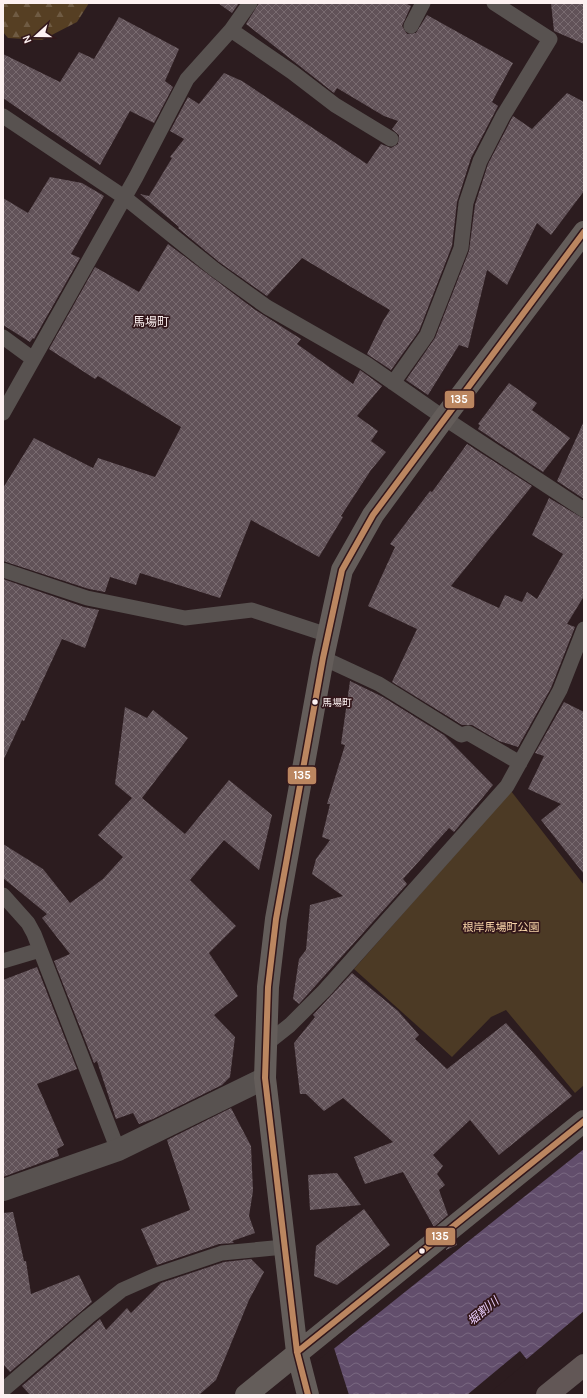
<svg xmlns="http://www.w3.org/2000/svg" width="587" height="1398" viewBox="0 0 587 1398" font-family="Karla,'Noto Sans JP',sans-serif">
	<defs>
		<pattern id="forest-firs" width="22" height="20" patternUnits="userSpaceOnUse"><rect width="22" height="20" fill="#563f23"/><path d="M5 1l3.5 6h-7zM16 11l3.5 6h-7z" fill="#6f5b43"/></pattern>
		<pattern id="water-waves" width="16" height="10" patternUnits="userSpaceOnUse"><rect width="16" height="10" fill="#624e6c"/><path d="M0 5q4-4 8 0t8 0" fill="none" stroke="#796881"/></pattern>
		<pattern id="building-cross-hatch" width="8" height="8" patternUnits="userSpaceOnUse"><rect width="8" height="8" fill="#615258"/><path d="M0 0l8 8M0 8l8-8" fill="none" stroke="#796b70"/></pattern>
	</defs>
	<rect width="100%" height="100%" fill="#2c1c1f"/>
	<path fill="url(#forest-firs)" d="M 3,3 L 89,3 L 77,22 L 42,40 L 8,38 L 3,32 Z"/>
	<path fill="#4c3a25" d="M 511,791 L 584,885 L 584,1085 L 575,1093 L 506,1010 L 491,1017 L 452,1057 L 354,969 Z"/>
	<path fill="url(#water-waves)" d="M 584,1149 L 584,1311 L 484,1395 L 276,1395 Z"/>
	<path fill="#2c1c1f" d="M 334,1348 L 349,1395 L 274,1395 L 301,1373 Z
		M 520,1351 L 528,1361 L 503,1382 L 487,1395 L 467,1395 Z"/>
	<path fill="url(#building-cross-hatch)" d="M 218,3 L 239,3 L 232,13 Z
		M 259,3 L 405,3 L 411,6 L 402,26 L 407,34 L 416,33 L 427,15 L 513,63 L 492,102 L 498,106 L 471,158 L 457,202 L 452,246 L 419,331 L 391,370 L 367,354 L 383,321 L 390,310 L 302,258 L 267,296 L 219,262 L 178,228 L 179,227 L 140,194 L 149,196 L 172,158 L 170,157 L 184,139 L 170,131 L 188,97 L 199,104 L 224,73 L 242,81 L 367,164 L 381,144 L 391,148 L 398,144 L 399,135 L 392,129 L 398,121 L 384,116 L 337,88 L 334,93 L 246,24 Z
		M 551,3 L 584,3 L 584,44 L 554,31 Z
		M 119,17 L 179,49 L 165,81 L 173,87 L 154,123 L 130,111 L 100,165 L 3,98 L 3,54 L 60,82 L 79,52 L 94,59 Z
		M 567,93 L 584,102 L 584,191 L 551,235 L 537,223 L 507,285 L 487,270 L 468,348 L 459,345 L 428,395 L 406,380 L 435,338 L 469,251 L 475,205 L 488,164 L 513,116 L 532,129 Z
		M 50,177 L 82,183 L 104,196 L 71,254 L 80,258 L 34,339 L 33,338 L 30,342 L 3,325 L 3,198 L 28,213 Z
		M 168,244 L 254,309 L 301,339 L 297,344 L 353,384 L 360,370 L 382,386 L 357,416 L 378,431 L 371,441 L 386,452 L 371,470 L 341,516 L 343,517 L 319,557 L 251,520 L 220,598 L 140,573 L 136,585 L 110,577 L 105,592 L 89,589 L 3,561 L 3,488 L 34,438 L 93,468 L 98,458 L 155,477 L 181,427 L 98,376 L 95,379 L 49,349 L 95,267 L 139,292 Z
		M 509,383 L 537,403 L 532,410 L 570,438 L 543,472 L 478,429 L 480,425 L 478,424 Z
		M 584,421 L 584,499 L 557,481 Z
		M 467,444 L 532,486 L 451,586 L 499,608 L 505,595 L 522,602 L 527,592 L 537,599 L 563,554 L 532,535 L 549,498 L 584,519 L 584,596 L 567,624 L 575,627 L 551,688 L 518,747 L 499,741 L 472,725 L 462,725 L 392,682 L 417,629 L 368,606 L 395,547 L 390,544 L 430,491 L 432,492 Z
		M 3,579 L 84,607 L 99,610 L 85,648 L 62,639 L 24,721 L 22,720 L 3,761 Z
		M 350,681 L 383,697 L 444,735 L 493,785 L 454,832 L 449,828 L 403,879 L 407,884 L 299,1004 L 293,999 L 299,959 L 306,950 L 310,905 L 343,896 L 312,874 L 316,859 L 330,840 L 322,837 L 330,804 L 327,804 L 345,745 L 341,744 Z
		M 564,702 L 584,712 L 584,874 L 541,820 L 561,804 L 528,789 L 544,756 L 535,753 Z
		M 125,707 L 147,718 L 153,710 L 188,738 L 142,798 L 185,834 L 229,780 L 272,815 L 259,870 L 224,840 L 190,880 L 236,926 L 209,953 L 238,996 L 214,1015 L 235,1037 L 230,1077 L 222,1085 L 153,1119 L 139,1124 L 133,1113 L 116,1119 L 97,1061 L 94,1063 L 54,961 L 70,954 L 42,918 L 47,914 L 3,878 L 3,844 L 43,869 L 70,903 L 103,879 L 123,857 L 98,835 L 132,798 L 115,784 Z
		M 37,967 L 77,1069 L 37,1084 L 64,1145 L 57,1149 L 59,1156 L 3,1177 L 3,980 Z
		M 352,973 L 398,1011 L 419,1035 L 415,1039 L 447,1069 L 506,1023 L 572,1096 L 499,1155 L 470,1120 L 433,1155 L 443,1166 L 437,1174 L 445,1185 L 439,1190 L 448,1215 L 434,1227 L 403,1172 L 365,1184 L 354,1157 L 393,1142 L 343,1098 L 324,1111 L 306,1094 L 300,1094 L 294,1043 L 315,1017 L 313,1015 Z
		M 231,1108 L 251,1146 L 253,1191 L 249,1216 L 255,1233 L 232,1241 L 234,1243 L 219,1244 L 157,1265 L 141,1229 L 190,1210 L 167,1140 Z
		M 337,1173 L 361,1205 L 310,1210 L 308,1175 Z
		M 364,1209 L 390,1245 L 337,1285 L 314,1276 L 316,1246 Z
		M 13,1212 L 24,1261 L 26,1261 L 31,1294 L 79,1275 L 92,1302 L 10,1372 L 3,1364 L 3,1213 Z
		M 456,1241 L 457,1245 L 446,1250 L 446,1249 Z
		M 251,1259 L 264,1272 L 249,1300 L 216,1380 L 199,1395 L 30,1395 L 22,1386 L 100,1319 L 106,1330 L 127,1308 L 131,1313 L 161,1283 L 224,1262 Z"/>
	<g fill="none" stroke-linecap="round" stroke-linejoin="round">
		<path stroke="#585250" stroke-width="15" d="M 411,26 L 423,3
			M 231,30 L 292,72 L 335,105 L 391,139
			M 3,116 L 124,197 L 214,269 L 267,307 L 365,363 L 444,418 L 584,510
			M 3,337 L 33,359
			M 393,383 L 427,335 L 461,248 L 466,203 L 480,161 L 503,116 L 550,39 L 494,3
			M 3,413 L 136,177 L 187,79 L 231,30 L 250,3
			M 3,570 L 87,598 L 185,618 L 252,610 L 328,635
			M 323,658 L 379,684 L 461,735 L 468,733 L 520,763
			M 3,895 L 28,923 L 34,934 L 118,1150
			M 3,961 L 40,950
			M 266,1044 L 290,1025 L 324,991 L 507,786 L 560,690 L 584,629
			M 3,1390 L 88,1317 L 122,1290 L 156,1275 L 222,1253 L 284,1247"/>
		<path stroke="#585250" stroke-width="22" d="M 3,1190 L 118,1150 L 265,1078"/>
		<path stroke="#645d5a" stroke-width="22" d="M 246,1395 L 584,1121
			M 308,1395 L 297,1352 L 265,1078 L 268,987 L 276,919 L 323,658 L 342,570 L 373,515 L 444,418 L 584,232"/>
		<path stroke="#625756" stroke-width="22" d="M 547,1395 L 584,1365"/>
		<g stroke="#32161a" stroke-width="9">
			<path id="bus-1" d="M 297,1352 L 584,1121
				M 308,1395 L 297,1352 L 265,1078 L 268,987 L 276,919 L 323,658 L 342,570 L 373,515 L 584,232"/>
		</g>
		<use href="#bus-1" stroke="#bb8660" stroke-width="6"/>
	</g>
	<g fill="#fdf1f1" stroke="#32161a" stroke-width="1.5">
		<circle cx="315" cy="702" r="3.5"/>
		<circle cx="422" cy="1251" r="3.5"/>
	</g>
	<g text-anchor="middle" stroke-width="3.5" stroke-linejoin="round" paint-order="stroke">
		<g font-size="10" fill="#fdf1f1" stroke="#32161a" text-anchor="start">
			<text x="322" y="706">馬場町</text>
		</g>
		<g font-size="11" fill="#f8d5a9" stroke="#32161a">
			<text x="501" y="931">根岸馬場町公園</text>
		</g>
		<g font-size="12" fill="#fdf1f1" stroke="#32161a">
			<text x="151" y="326">馬場町</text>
		</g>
		<g font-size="12" font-style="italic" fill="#ecd0ff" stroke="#32161a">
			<text transform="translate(483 1311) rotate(-40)" y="4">堀割川</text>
		</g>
	</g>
	<g stroke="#32161a" stroke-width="1.5">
		<rect x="444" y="390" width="31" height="19" rx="4" fill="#bb8660"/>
		<rect x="287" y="766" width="30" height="19" rx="4" fill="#bb8660"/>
		<rect x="425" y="1227" width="31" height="19" rx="4" fill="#bb8660"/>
	</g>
	<g font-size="11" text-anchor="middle" font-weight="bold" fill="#fff">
		<text x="459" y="403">135</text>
		<text x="302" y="779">135</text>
		<text x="440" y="1240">135</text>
	</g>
	<rect width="587" height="1398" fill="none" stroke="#fdf1f1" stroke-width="8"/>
	<g transform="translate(36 36) rotate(249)" stroke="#32161a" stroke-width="3" paint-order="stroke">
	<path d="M0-3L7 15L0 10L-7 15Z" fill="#fdf1f1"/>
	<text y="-6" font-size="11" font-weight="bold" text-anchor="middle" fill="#fdf1f1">N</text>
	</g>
</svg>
